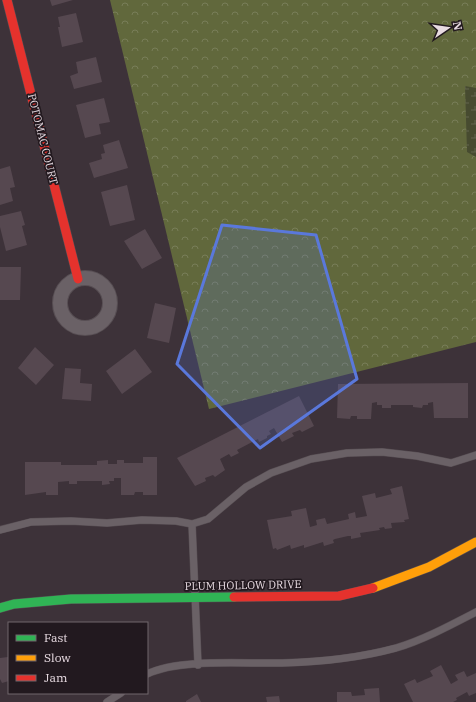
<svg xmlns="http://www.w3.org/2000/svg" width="476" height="702" viewBox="0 0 476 702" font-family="'IBM Plex Serif',serif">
	<defs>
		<pattern id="forest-crowns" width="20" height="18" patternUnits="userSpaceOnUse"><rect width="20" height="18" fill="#61683c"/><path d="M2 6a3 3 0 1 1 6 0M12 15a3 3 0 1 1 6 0" fill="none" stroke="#787d58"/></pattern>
		<pattern id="wetland-marsh" width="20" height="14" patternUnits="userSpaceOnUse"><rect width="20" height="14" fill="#474b30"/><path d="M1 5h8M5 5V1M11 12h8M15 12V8" fill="none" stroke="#62644e"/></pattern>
	</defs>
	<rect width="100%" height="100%" fill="#3d3239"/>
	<path fill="url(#forest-crowns)" d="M 110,0 L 476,0 L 476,342 L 209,409 Z"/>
	<path fill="url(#wetland-marsh)" d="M 465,86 L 476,88 L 476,157 L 467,152 Z"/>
	<path fill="#564850" d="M 50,0 L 73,0 L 52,6 Z
		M 76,13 L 83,42 L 62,47 L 58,27 L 60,27 L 58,17 Z
		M 96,57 L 102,82 L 74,89 L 70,76 L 78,73 L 76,62 Z
		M 104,98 L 110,122 L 99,124 L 101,134 L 85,138 L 76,105 Z
		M 119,140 L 128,168 L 94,178 L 89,163 L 102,159 L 101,154 L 105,153 L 103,145 Z
		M 10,166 L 15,187 L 10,188 L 13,201 L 0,205 L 0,169 Z
		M 127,185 L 135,220 L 110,226 L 101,192 Z
		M 21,211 L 25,225 L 22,226 L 27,245 L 6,251 L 0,227 L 0,216 Z
		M 145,229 L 162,258 L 142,269 L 124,241 Z
		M 0,267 L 21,267 L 20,300 L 0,300 Z
		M 155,303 L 176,308 L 169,343 L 147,338 Z
		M 35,347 L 54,365 L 36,385 L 18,368 Z
		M 135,349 L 152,372 L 122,394 L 106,371 Z
		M 65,368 L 81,369 L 80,383 L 92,384 L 91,401 L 62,399 Z
		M 468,383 L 468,418 L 434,418 L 433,402 L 428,403 L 428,405 L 423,405 L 422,408 L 413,407 L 413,405 L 391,405 L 391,408 L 382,408 L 382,405 L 377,405 L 377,402 L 372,403 L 371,419 L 357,419 L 357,416 L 351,416 L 350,419 L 337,418 L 338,384 Z
		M 299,396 L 314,426 L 302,432 L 300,430 L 292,433 L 294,436 L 282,442 L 274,428 L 269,431 L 271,434 L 267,436 L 267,438 L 259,442 L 258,439 L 237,450 L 239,453 L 231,457 L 229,454 L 220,459 L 225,470 L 215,477 L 213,475 L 205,478 L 206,481 L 195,486 L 177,458 Z
		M 143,457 L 157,457 L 157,495 L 143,495 L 143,492 L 135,492 L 134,495 L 121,495 L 121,478 L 114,478 L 114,481 L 109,481 L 110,484 L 102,485 L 102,481 L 77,481 L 77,484 L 69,484 L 69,481 L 58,482 L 58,495 L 46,495 L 46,492 L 25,495 L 25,462 L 61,462 L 61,465 L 97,465 L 97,461 L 108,460 L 108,464 L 117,464 L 117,460 L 124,460 L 124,463 L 143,463 Z
		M 402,486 L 409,519 L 404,520 L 405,522 L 391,523 L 392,528 L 385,529 L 384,527 L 379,528 L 380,530 L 360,533 L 361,537 L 351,539 L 351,536 L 348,536 L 335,539 L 333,540 L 334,543 L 324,546 L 323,542 L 304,548 L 304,545 L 291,549 L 290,545 L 277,550 L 276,548 L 273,549 L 267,520 L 292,516 L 291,511 L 306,508 L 310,527 L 317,525 L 316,520 L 325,518 L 327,524 L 349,519 L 348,514 L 355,512 L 356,518 L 367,516 L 362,496 L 375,493 L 376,498 L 392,494 L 390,489 Z
		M 8,657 L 9,681 L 2,683 L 0,679 L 0,658 Z
		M 441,665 L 451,684 L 458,680 L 455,675 L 464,671 L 467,677 L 476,673 L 476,693 L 469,696 L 467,692 L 456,698 L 457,700 L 453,702 L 413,702 L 404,684 L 415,679 L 417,683 L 433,676 L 430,671 Z
		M 379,688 L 380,702 L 337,702 L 337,692 L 351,692 L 352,696 L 365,695 L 364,689 Z
		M 197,694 L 201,702 L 186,702 L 186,701 Z
		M 279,696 L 280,702 L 267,702 L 266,697 Z"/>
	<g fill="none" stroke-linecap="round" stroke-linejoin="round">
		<g stroke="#574e53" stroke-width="8">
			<path id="lane" d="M 192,524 L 198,665
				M 0,530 L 31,522 L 71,521 L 107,523 L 142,520 L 176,521 L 192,524 L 208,519 L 246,487 L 271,473 L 311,459 L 347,453 L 382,452 L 417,456 L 451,463 L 476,455
				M 147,674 C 180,658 244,664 282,663 C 320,662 359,658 396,648 C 423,640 451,625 476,612
				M 107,702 L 121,693"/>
		</g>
		<g stroke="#574e53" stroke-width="16">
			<path id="street" d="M60 303a25 25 0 1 1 50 0a25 25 0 1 1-50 0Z"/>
		</g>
		<g stroke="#574e53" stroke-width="10">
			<path id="fast" d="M 0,608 L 14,604 L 71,599 L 234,597"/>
		</g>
		<g stroke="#574e53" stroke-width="10">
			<path id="slow" d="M 373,588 L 429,567 L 476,542"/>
		</g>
		<g stroke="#574e53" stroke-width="10">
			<path id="jam" d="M 7,0 L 78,279
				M 234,597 L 339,596 L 373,588"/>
		</g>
		<use href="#lane" stroke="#6a6166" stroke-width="7"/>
		<use href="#street" stroke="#6a6166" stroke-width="14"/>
		<use href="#fast" stroke="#30b455" stroke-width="9"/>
		<use href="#slow" stroke="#ff9f0a" stroke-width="9"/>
		<use href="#jam" stroke="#e5322d" stroke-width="9"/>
	</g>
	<path fill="#5a78db" fill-opacity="0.2" stroke="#5a78db" stroke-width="3" stroke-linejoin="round" d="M 222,225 L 316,235 L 357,379 L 260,448 L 177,364 Z"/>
	<g text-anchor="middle" stroke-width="3.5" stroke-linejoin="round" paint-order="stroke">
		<g font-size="11" fill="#e8dbe2" stroke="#22191f">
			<text transform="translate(43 139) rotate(76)" y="4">POTOMAC COURT</text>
			<text transform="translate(243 585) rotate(-1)" y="4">PLUM HOLLOW DRIVE</text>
		</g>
	</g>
	<rect x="8" y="622" width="140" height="72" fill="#22191f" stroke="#71676d"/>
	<rect x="16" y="635" width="20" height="6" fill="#30b455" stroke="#71676d"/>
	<text x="44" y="642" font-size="12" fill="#e8dbe2">Fast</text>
	<rect x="16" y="655" width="20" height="6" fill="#ff9f0a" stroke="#71676d"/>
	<text x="44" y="662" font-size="12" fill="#e8dbe2">Slow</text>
	<rect x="16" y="675" width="20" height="6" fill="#e5322d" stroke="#71676d"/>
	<text x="44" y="682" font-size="12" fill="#e8dbe2">Jam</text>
	<g transform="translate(448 28) rotate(77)" stroke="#22191f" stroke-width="3" paint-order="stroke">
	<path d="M0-3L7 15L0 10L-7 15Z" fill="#e8dbe2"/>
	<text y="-6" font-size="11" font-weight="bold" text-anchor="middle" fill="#e8dbe2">N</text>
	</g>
</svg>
